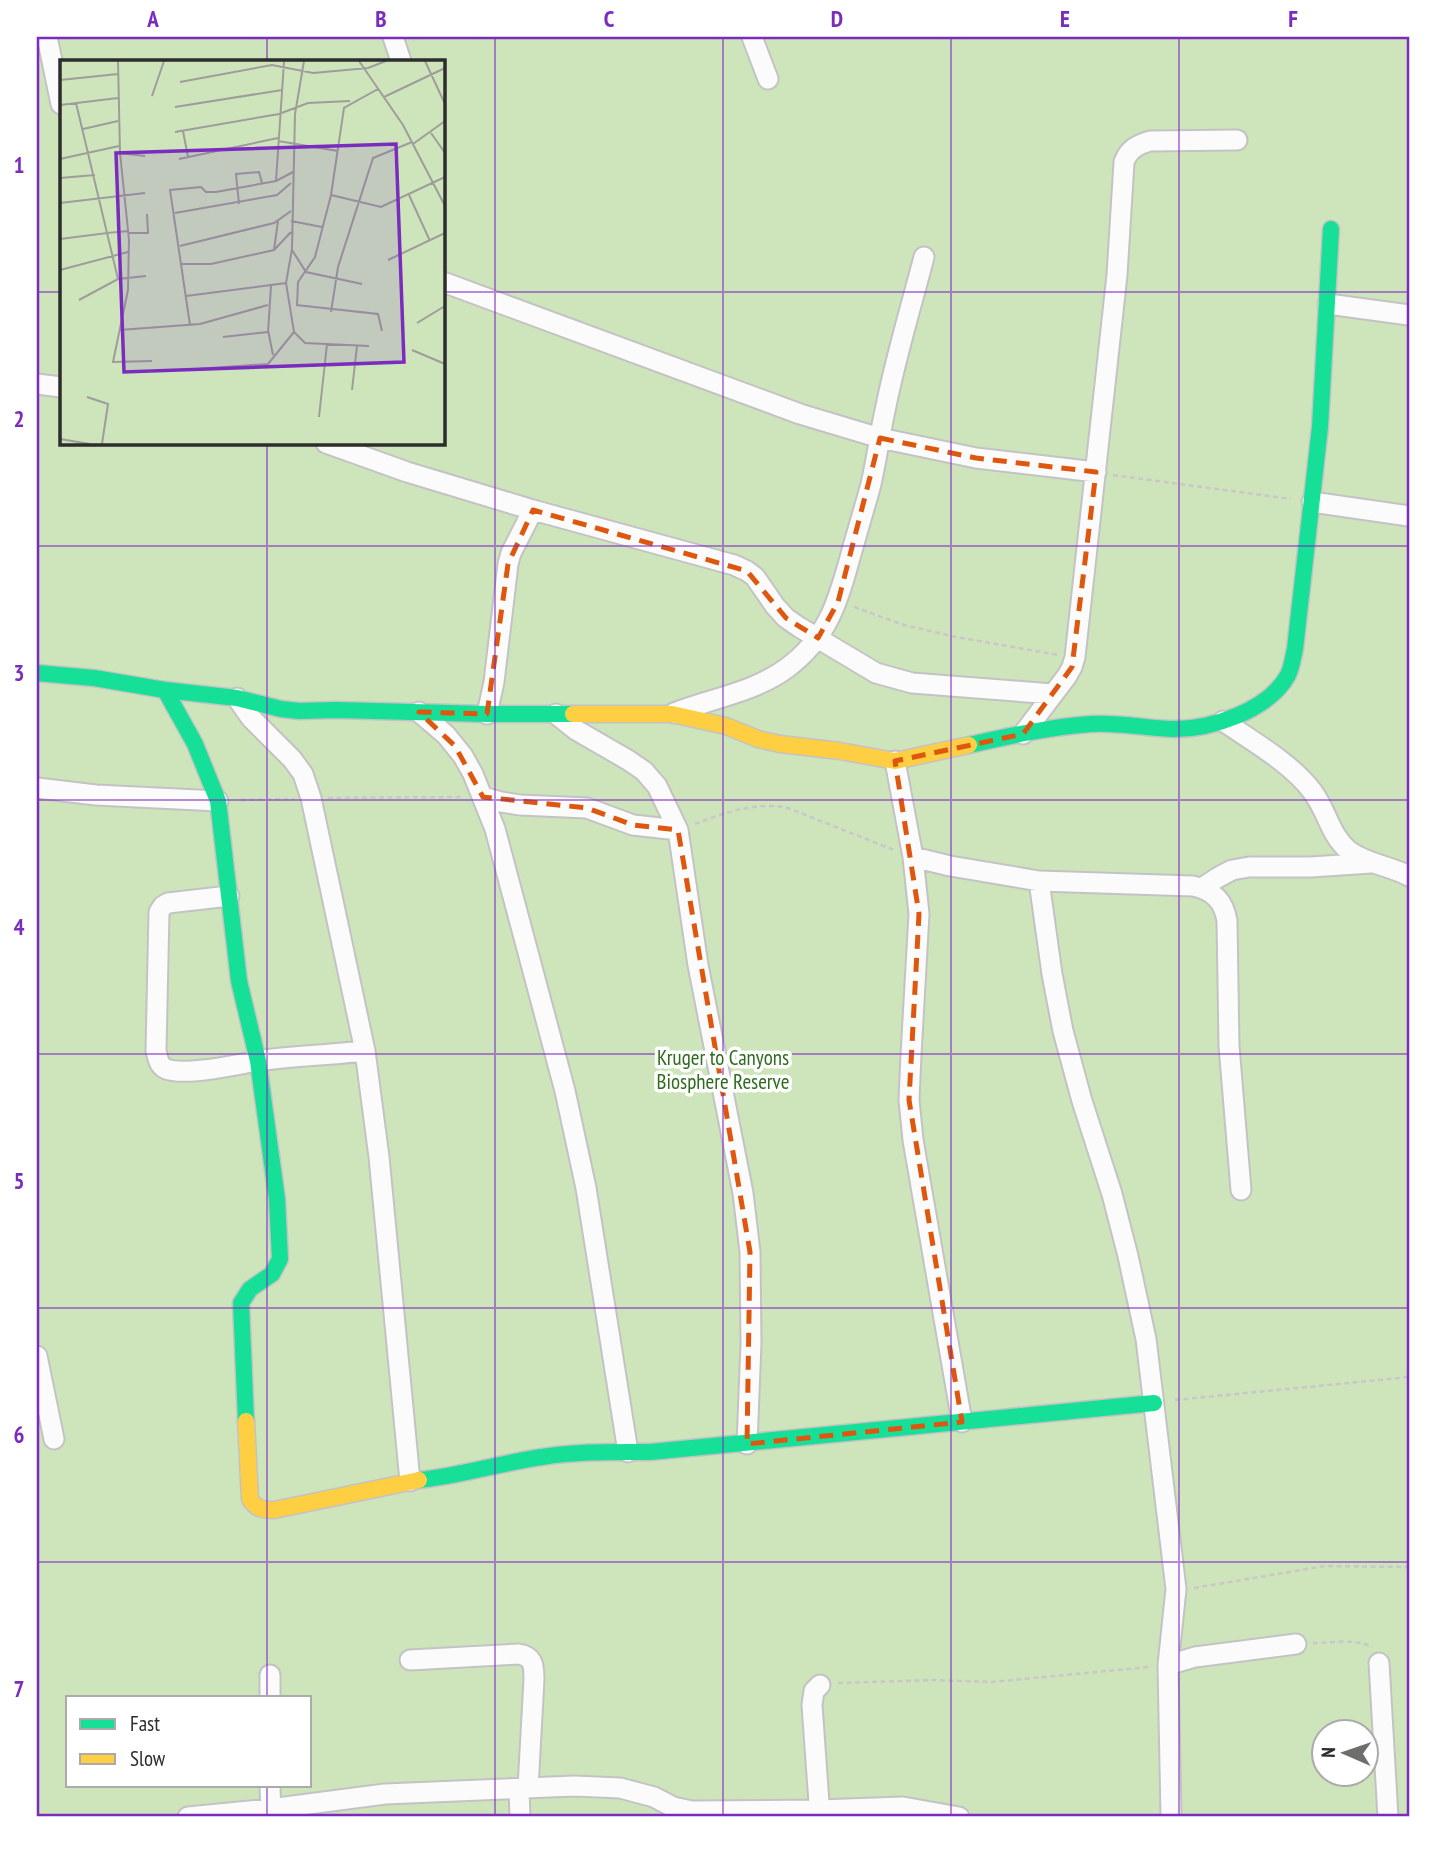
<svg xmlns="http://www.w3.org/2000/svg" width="1446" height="1854" viewBox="0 0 1446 1854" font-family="'PT Sans Narrow',sans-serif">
	<rect width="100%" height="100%" fill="#eae7e2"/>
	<path fill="#cee5bc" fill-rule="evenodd" d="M 37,37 L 1409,37 L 1409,1817 L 37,1817 ZM 61,61 L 443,61 L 443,443 L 61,443 ZM 68,1698 L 310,1698 L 310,1786 L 68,1786 ZM 1324,1731 L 1366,1731 L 1366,1773 L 1324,1773 Z"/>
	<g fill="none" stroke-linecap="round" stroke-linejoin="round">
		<g stroke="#c4c3c3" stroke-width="23">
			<path id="street" d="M 47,37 L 61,104
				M 393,37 L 401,61
				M 752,37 L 768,79
				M 443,282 L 800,414 L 880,438 L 976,458 L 1096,472
				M 1328,304 L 1409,315
				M 37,384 L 61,387
				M 326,443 L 407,472 L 533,510 L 734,565 L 747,571 L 755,577 L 775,606 L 786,618 L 799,627 L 876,673 L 912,683 L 1053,694
				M 1312,502 L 1409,516
				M 237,698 L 251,718 L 292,759 L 303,774 L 311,798 L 365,1051 L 379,1157 L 410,1481
				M 419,712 L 446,735 L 463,756 L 473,774 L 495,829 L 565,1091 L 586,1188 L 628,1452
				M 674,713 C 712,698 753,693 787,668 C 833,634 840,592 855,540 C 860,522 866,503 871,484 C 877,458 880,432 886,406 C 896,356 911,307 924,257
				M 487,714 L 494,682 L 508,564 L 511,553 L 533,510
				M 556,714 L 576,730 L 628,760 L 644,771 L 657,786 L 678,830 L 698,965 L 743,1193 L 750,1252 L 751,1343 L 747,1444
				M 1223,721 C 1252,741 1291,763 1312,791 C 1328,812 1329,834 1349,851 C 1367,864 1390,866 1409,876
				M 1023,734 L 1067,676 L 1072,667 L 1075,657 L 1117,275 L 1124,162 C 1129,149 1137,145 1150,141 L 1237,140
				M 895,761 L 913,857 L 919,914 L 911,1055 L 909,1100 L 913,1140 L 962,1422
				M 37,788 L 96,795 L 218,801
				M 483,797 L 501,802 L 520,805 L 587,808 L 633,825 L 678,830
				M 913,857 L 950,866 L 1039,881 L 1193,886 C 1213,890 1224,901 1227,921 L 1229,1046 L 1241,1190
				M 1039,881 L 1052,974 L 1063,1031 L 1082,1101 L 1112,1194 L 1128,1256 L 1146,1339 L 1176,1589 L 1168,1665 L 1171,1817
				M 1202,888 L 1217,878 L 1232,870 L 1249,867 L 1311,867 L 1371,863
				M 229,896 L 168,903 L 163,906 L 159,912 L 156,1051 C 158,1058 158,1065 166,1069 C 185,1076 236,1065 257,1061 C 292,1056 329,1055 365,1051
				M 37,1356 L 54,1439
				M 410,1660 L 518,1654 C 533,1656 534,1665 534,1679 L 528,1788
				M 1379,1663 L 1388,1817
				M 1168,1665 L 1195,1657 L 1296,1644
				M 270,1698 L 270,1675
				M 270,1786 L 271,1817
				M 519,1789 L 520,1817
				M 188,1817 L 270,1809 L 385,1794 L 574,1786 L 620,1788 L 654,1797 L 673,1807 L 692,1811 L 819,1810 L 903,1807 L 959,1817
				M 820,1817 L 812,1705 L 814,1691 L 820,1685"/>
		</g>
		<g stroke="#c4c3c3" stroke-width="19">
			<path id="fast" d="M 37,673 L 94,678 L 165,690 L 237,698 L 281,709 L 299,711 L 336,710 L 487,714 L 573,714
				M 165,690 L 195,744 L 218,801 L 239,981 L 258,1061 L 277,1199 L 280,1259 L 272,1274 L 250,1289 L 241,1303 L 246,1421
				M 969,745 C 1009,736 1050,727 1091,724 C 1118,722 1144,728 1171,729 C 1210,730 1268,711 1288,675 C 1292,667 1293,657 1295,649 L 1320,427 L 1331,229
				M 419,1480 C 460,1476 500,1463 542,1457 C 578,1451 614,1452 650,1452 L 1154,1403"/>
		</g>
		<g stroke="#c4c3c3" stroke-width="19">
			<path id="slow" d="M 573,714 L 672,714 L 726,726 L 758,739 L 780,744 L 840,751 L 895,761 L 969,745
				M 246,1421 L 250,1499 C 256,1509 263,1510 274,1510 L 419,1480"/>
		</g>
		<path stroke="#c8c8c8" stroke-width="2.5" stroke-dasharray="5 3.5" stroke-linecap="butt" d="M 1113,475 L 1291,499
			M 854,607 L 904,625 L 956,637 L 1059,655
			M 328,798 L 462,797
			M 241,800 L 294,799
			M 695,824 C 723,813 758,801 788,808 L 894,850
			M 1175,1400 L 1409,1377
			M 1194,1588 L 1325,1566 L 1409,1567
			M 1313,1643 C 1331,1643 1356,1638 1372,1647
			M 838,1683 L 934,1680 L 992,1682 L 1149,1667"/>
		<use href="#street" stroke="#fcfbfb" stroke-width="19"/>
		<use href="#fast" stroke="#16e098" stroke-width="16"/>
		<use href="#slow" stroke="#ffcf43" stroke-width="16"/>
	</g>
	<path fill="none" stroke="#df570e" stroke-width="5" stroke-dasharray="14 9" stroke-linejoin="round" d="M 880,438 L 976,458 L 1096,472 L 1072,667 L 1023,734 L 895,761 L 919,914 L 909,1100 L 962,1422 L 747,1444 L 750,1252 L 678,830 L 633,825 L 587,808 L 483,797 L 455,746 L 419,712 L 487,714 L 508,564 L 533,510 L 747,571 L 786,618 L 818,638 L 838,602 Z"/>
	<path fill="none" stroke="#7b2cbf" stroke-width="2" stroke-opacity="0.55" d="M 267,37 L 267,61M 495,37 L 495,1817M 723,37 L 723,1817M 951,37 L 951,1817M 1179,37 L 1179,1817M 37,292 L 61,292M 443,292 L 1409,292M 267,443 L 267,1698M 37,546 L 1409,546M 37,800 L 1409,800M 37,1054 L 1409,1054M 37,1308 L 1409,1308M 37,1562 L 1409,1562M 267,1786 L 267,1817"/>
	<g text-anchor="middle" stroke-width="7" stroke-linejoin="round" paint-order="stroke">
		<g font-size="21" fill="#2e6b1b" stroke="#fff">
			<text x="723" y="1065">Kruger to Canyons<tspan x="723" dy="24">Biosphere Reserve</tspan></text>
		</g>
	</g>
	<g transform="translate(60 60)">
		<rect width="385" height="385" fill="#eae7e2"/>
		<path d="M 0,1 L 385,1 L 385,384 L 0,384 Z" fill="#cee5bc"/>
		<path fill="none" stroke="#9e9d9a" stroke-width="2" d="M 58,1 L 60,93 L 85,96M 244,1 L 235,54 L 232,189 L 226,223 L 234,272 L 245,283 L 309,286M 299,1 L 343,65 L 385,146M 365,1 L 385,44M 0,20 L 58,14M 120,22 L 212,5 L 253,13 L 308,8 L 326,1M 92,36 L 104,1M 324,37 L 385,8M 16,43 L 47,173 L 69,171M 0,45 L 58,38M 115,47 L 222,30M 23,69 L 58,61M 123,71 L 128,97M 115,72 L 219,54 L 248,43 L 290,41M 371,73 L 385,93M 218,81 L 278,91M 353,84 L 385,61M 60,93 L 69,180 L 68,230 L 53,302 L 92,301M 0,99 L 59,86M 119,99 L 218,78M 0,118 L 35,115M 216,121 L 224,2M 271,135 L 321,147 L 385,117M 349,135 L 370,181M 0,143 L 85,133M 179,144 L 176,114 L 199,112 L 202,123M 115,153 L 217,135 L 231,123M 231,161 L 262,167M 69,173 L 88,173 L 87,154M 0,179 L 47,173 L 58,219M 120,186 L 214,163 L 231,151M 214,190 L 218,161M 232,190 L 246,212 L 302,224M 328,200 L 385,173M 122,204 L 151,204 L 214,190 L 231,172M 0,210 L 68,192M 126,236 L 226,223M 19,240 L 58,219 L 86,216M 236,245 L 318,254 L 322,271M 237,246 L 238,222 L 255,197 L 271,135 L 284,48 L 318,29M 271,252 L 278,207 L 313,98 L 352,82M 357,263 L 385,246M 130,265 L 110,130 L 141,127 L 146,132 L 156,132 L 216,121 L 233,112M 59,270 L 140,264 L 208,245M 208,270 L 213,295M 163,277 L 208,272 L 211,226M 352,290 L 385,304M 136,309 L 208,304 L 234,272M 292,330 L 297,286M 27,337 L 48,344 L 42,384M 259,357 L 267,284M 0,379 L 30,384"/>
		<path fill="#7b2cbf" fill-opacity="0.15" stroke="#7b2cbf" stroke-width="3.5" d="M 336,84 L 344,302 L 64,312 L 56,93 Z"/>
		<rect width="385" height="385" fill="none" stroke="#2d2d2d" stroke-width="3.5"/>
	</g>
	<rect width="1446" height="1854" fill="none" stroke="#ffffff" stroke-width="77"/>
	<rect x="66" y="1696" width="245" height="91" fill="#ffffff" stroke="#ababab" stroke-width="2"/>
	<rect x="80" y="1719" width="35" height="10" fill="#16e098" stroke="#ababab" stroke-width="2"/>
	<text x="130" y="1731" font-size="21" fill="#2d2d2d">Fast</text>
	<rect x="80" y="1754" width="35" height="10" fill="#ffcf43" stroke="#ababab" stroke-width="2"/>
	<text x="130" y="1766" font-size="21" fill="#2d2d2d">Slow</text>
	<g transform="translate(1345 1753) rotate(272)"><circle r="33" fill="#ffffff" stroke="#ababab" stroke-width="2"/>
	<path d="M0-5L12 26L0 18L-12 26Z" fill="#6f6e6c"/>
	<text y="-10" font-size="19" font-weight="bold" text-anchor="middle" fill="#2d2d2d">N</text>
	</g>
	<rect x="38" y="38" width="1370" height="1777" fill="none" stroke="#7b2cbf" stroke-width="2.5"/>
	<g font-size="23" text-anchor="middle" font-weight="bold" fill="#7b2cbf">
		<text x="153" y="27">A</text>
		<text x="381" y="27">B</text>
		<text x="609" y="27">C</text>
		<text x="837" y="27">D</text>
		<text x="1065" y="27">E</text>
		<text x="1293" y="27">F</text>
		<text x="19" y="173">1</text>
		<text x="19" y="427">2</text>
		<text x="19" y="681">3</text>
		<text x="19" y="935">4</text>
		<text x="19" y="1189">5</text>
		<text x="19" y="1443">6</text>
		<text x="19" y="1697">7</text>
	</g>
</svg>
